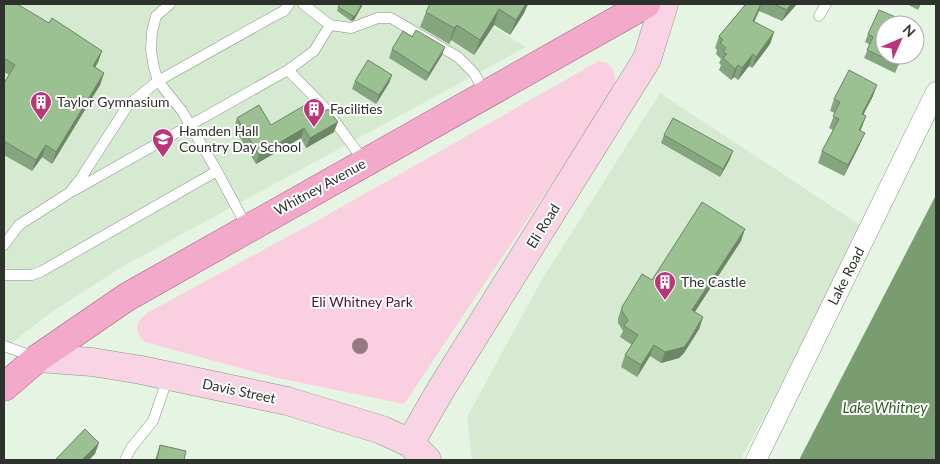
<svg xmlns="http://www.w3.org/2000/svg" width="940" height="464" viewBox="0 0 940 464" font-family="Lato,sans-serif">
	<rect width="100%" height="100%" fill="#e6f5e3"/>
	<path fill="#d6ead2" d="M 4,4 L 455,4 L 526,47 L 120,268 L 49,314 L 4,349 Z
		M 660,93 L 860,225 L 771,404 L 740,460 L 472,460 L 467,417 L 541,281 Z"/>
	<path fill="#facfdf" d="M 599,61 C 616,63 618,80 612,93 L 404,404 L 273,377 L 145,342 C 133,330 135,324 147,313 L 322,218 Z"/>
	<path fill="#799c71" d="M 936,195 L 936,460 L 799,460 Z"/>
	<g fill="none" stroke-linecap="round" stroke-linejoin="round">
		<g stroke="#879584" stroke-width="11">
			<path id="lane" d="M 819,16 L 826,4
				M 330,25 L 351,28 L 378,18 L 391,18 L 458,57 L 474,73 L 485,93
				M 288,70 L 325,108 L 364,161
				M 217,171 L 247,227
				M 73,191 L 288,70 L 314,51 L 330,25 L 303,4
				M 4,245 L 19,225 L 69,193 L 81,178 L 128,105 L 158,81 L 274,16 L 284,11 L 289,4
				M 4,275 L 32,275 L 42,271 L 217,171 L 182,111 L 158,81 L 154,68 L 151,50 L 152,32 L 156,16 L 170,4
				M 4,346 L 35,357
				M 125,460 L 131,448 L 153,421 L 168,377"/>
		</g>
		<g stroke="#879584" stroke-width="21">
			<path id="street" d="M 756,460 L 936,92"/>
		</g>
		<g stroke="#879584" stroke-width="29">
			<path id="secondary" d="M 38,358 L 92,362 L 141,370 L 287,401 L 382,430 L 410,443 L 427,460
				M 410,443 L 440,391 L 647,59 L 664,4"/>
		</g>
		<g stroke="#a85a7b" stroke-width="29">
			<path id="primary" d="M 4,387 L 38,358 L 127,297 L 646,4"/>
		</g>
		<use href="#lane" stroke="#fff" stroke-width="10"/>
		<use href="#street" stroke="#fff" stroke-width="20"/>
		<use href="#secondary" stroke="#f9d4e4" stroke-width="28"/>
		<use href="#primary" stroke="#f2a9ca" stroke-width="28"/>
	</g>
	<circle fill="#967883" cx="360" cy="346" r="8"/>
	<path fill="#85a57e" d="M 4,4 L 49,23 L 102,51 L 98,62 L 95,68 L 104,73 L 100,85 L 52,164 L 42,157 L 32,171 L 4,155 L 4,83 L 9,75 L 4,72 Z
		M 528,4 L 524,13 L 510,35 L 494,25 L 474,55 L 451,40 L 449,44 L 420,27 L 426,12 Z
		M 746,4 L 797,4 L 782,21 L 759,11 L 754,22 L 774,32 L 770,44 L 752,68 L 749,66 L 738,80 L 734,77 L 731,80 L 719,70 L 721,65 L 719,63 L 721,59 L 716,54 L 717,50 L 715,48 L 719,36 Z
		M 907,4 L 921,4 L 918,10 Z
		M 362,6 L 354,20 L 351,21 L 337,11 L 338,7 Z
		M 885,25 L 903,55 L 895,73 L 864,58 L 870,45 L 865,42 L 868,34 Z
		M 392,49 L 442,55 L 426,81 L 389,58 Z
		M 392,75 L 389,83 L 376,104 L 352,89 L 355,81 Z
		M 873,96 L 863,114 L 866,116 L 860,130 L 860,144 L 844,176 L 818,163 L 822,151 L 833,130 L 829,128 L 835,113 L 830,111 L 834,99 Z
		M 237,118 L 271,125 L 334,132 L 306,148 L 301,138 L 256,164 L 234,128 Z
		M 664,135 L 730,159 L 720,177 L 661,143 Z
		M 741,241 L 695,312 L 703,317 L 699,329 L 684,353 L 679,358 L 661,363 L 650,356 L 637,377 L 621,367 L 625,355 L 632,345 L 620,337 L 623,331 L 618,323 L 618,318 L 622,307 Z
		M 160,445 L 184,460 L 155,460 Z"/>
	<path fill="#6c8666" d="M 362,4 L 362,6 L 354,20 L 351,21 L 353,16 Z
		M 526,4 L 528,4 L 524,13 L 510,35 L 516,20 Z
		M 761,4 L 759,11 L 749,33 L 753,21 Z
		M 791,4 L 797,4 L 782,21 L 787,10 Z
		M 499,9 L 494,25 L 474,55 L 480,40 Z
		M 457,25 L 451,40 L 449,44 L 454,28 Z
		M 774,32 L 770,44 L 752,68 L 756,57 Z
		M 445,47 L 442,55 L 426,81 L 429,73 Z
		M 102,51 L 98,62 L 89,78 L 93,66 Z
		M 753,54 L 749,66 L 738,80 L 742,68 Z
		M 738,65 L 734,77 L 731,80 L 735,69 Z
		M 104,73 L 100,85 L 52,164 L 56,152 Z
		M 392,75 L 389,83 L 376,104 L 379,95 Z
		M 877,85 L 873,96 L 858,125 L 862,114 Z
		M 866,116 L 862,127 L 855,141 L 859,130 Z
		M 338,122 L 334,132 L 306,148 L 310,138 Z
		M 304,128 L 301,138 L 256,164 L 259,155 Z
		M 865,133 L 860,144 L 844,176 L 848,165 Z
		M 46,145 L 42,157 L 32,171 L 36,160 Z
		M 733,151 L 730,159 L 720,177 L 723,169 Z
		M 745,229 L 741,241 L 688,322 L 692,310 Z
		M 703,317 L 699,329 L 684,353 L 679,358 L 661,363 L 665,352 Z
		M 654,345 L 650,356 L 637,377 L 641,365 Z
		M 99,443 L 95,454 L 89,460 L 82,460 Z"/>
	<path fill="#9bc092" stroke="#6c8666" d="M 4,4 L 17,4 L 49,23 L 52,18 L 102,51 L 93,66 L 104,73 L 56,152 L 46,145 L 36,160 L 4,141 L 4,83 L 15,65 L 4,58 Z
		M 340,4 L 362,4 L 355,16 L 353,16 L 338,7 Z
		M 430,4 L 526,4 L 516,20 L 499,9 L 480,40 L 457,25 L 454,28 L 426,12 Z
		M 746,4 L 761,4 L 753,21 L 774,32 L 756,57 L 753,54 L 742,68 L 738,65 L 735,69 L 723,58 L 727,54 L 723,52 L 726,48 L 720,43 L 723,40 L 719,36 Z
		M 773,4 L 791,4 L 787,10 Z
		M 879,10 L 898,18 L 895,25 L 885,25 L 885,55 L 902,55 L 898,64 L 867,50 L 873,37 L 868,34 Z
		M 416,30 L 445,47 L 429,73 L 392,49 L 403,31 L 412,37 Z
		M 368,60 L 392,75 L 379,95 L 355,81 Z
		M 849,70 L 877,85 L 862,114 L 866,116 L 859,130 L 865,133 L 848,165 L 822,151 L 839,119 L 833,116 L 840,102 L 834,99 Z
		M 317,98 L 325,111 L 328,109 L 338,122 L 310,138 L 304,128 L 259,155 L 237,118 L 259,105 L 271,125 Z
		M 673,118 L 733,151 L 723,169 L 664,135 Z
		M 702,202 L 745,229 L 692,310 L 703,317 L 688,342 L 684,347 L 665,352 L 654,345 L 641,365 L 625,355 L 638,335 L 624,326 L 628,320 L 622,311 L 622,307 L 642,274 L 652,280 Z
		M 85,429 L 99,443 L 82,460 L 55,460 Z
		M 160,445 L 186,451 L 184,460 L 157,460 Z"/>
	<defs>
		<g id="building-pin" transform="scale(1.125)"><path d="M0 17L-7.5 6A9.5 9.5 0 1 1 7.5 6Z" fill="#bb3679" stroke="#fff"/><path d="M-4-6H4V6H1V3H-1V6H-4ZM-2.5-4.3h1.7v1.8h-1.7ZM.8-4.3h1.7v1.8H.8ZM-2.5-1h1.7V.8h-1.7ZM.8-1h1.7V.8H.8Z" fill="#fff"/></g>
		<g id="school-pin" transform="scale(1.125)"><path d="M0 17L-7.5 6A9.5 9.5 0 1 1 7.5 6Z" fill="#bb3679" stroke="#fff"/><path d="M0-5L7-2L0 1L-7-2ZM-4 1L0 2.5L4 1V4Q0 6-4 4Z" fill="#fff"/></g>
	</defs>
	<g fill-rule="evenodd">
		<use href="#building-pin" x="41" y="102"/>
		<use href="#building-pin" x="314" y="109"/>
		<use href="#school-pin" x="163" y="139"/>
		<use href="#building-pin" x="665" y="282"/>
	</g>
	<g text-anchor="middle" stroke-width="4" stroke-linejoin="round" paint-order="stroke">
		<g font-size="14" fill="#2d332c" stroke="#fff" text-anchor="start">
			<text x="57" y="107">Taylor Gymnasium</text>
			<text x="330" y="114">Facilities</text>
			<text x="179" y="136">Hamden Hall<tspan x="179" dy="16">Country Day School</tspan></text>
			<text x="681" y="287">The Castle</text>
		</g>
		<g font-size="14" fill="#2d332c" stroke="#fff">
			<text transform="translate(320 187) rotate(-29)" y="5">Whitney Avenue</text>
			<text transform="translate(543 226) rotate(-58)" y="5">Eli Road</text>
			<text transform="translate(846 276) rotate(-63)" y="5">Lake Road</text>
			<text transform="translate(239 391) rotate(12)" y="5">Davis Street</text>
		</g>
		<g font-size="14" fill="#551134" stroke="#fff">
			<text x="362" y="307">Eli Whitney Park</text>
		</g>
		<g font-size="15" font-style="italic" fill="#2f5f24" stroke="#fff">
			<text x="885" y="413">Lake Whitney</text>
		</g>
	</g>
	<rect width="940" height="464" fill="none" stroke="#2d332c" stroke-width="10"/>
	<g transform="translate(900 40) rotate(45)"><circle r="24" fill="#ffffff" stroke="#abadab"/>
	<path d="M0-4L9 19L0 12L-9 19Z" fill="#bb3679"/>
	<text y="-8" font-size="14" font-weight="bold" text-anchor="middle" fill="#2d332c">N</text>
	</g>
</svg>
